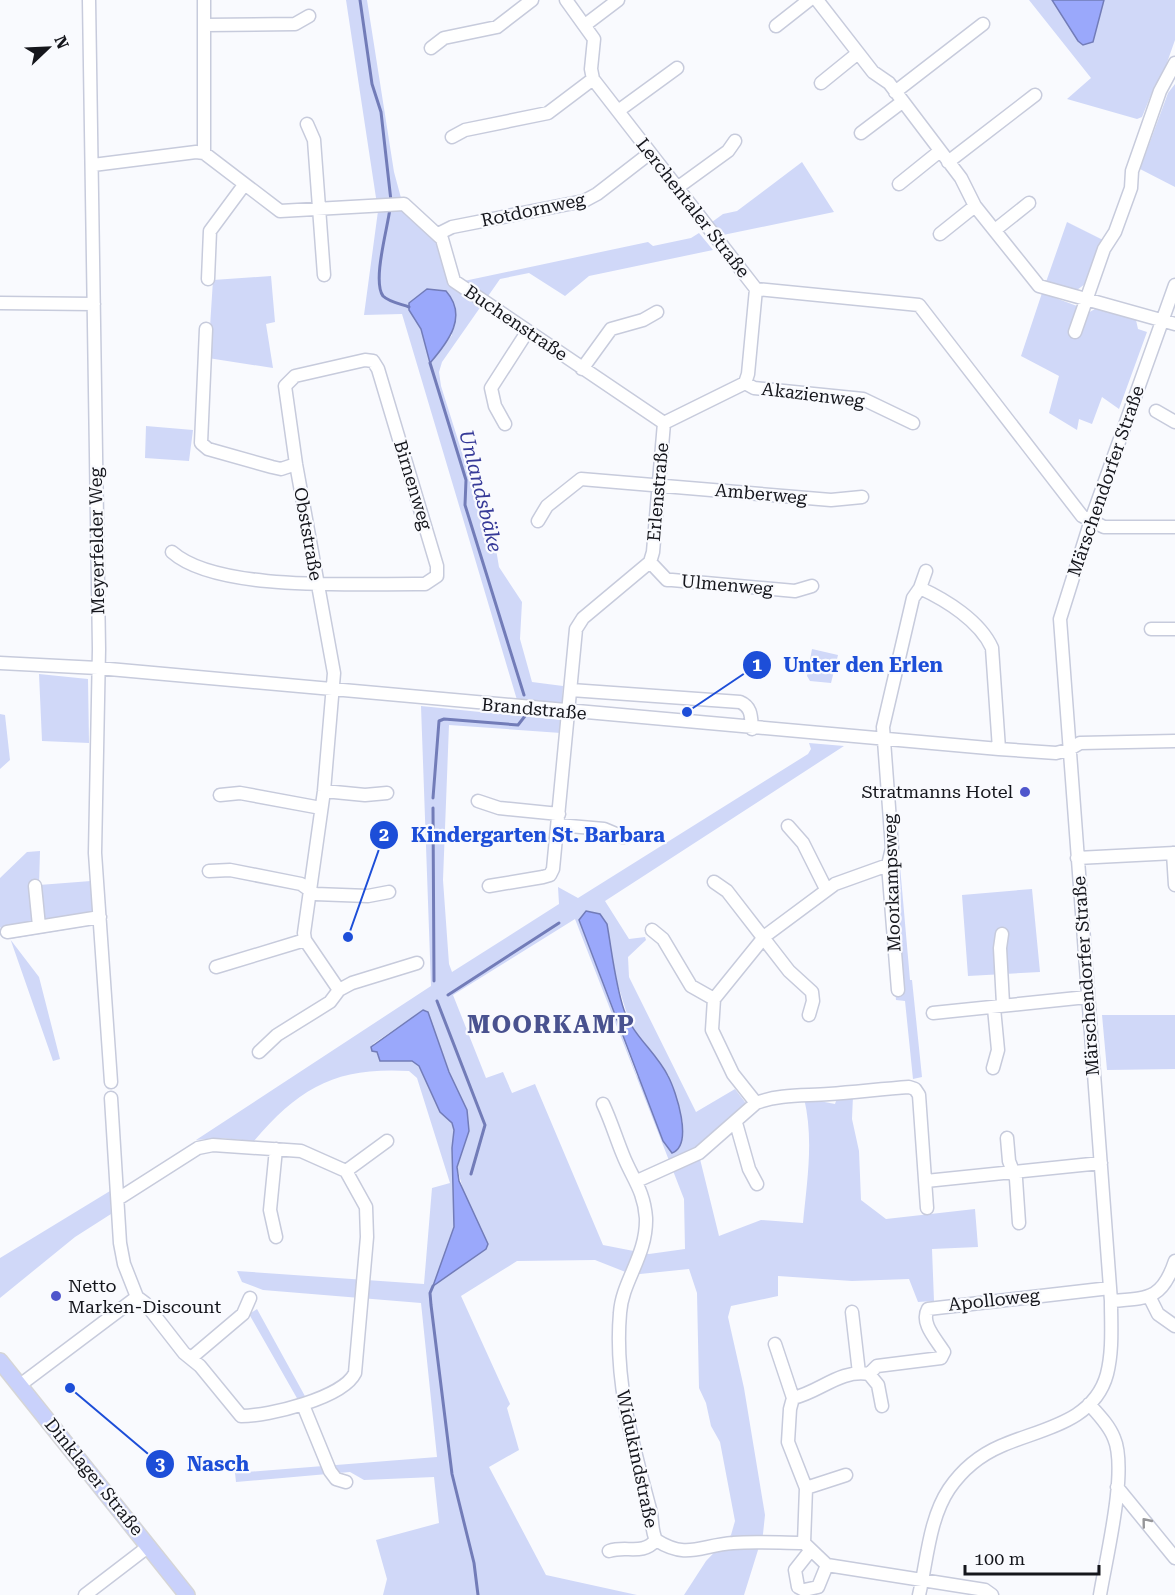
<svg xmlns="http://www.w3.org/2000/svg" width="1175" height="1595" viewBox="0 0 1175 1595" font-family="'Roboto Serif',serif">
	<rect width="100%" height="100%" fill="#f9fafe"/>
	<path fill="#d0d8f8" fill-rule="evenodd" d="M 346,0 L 367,0 L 394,172 L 404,209 L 436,240 L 457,275 L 464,281 L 648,242 L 653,246 L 691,238 L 699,233 L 713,250 L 589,276 L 565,296 L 529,273 L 500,279 L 442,362 L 439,372 L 441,386 L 470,478 L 478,487 L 480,504 L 492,525 L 499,567 L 522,602 L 520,639 L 532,682 L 563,686 L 562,703 L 517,700 L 402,314 L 364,315 L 378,211 ZM 427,289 L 452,335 L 431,362 L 421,329 L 409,310 L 409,303 Z
		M 1029,0 L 1175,0 L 1175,40 L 1163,74 L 1155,85 L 1142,117 L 1137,119 L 1067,99 L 1091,78 Z
		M 1175,84 L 1175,187 L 1140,169 L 1168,93 Z
		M 802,162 L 834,212 L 723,235 L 712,222 L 723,214 L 737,211 Z
		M 1067,222 L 1103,240 L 1085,284 L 1077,290 L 1046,282 Z
		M 271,276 L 275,322 L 266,324 L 273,368 L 208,358 L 213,280 Z
		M 1042,293 L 1077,306 L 1078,311 L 1068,334 L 1079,337 L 1086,314 L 1095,309 L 1136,320 L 1138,329 L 1147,332 L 1119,409 L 1102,397 L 1092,424 L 1079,419 L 1077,430 L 1049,413 L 1059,376 L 1021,356 Z
		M 146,426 L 193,430 L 189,461 L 145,458 Z
		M 812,649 L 838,655 L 831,683 L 810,681 L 807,676 Z
		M 39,674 L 88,679 L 89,743 L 42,741 Z
		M 421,706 L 561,720 L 561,733 L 449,725 L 443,880 L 449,964 L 452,972 L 559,904 L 558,887 L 578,898 L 808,754 L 811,749 L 809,743 L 844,746 L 605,901 L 629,939 L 645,937 L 646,940 L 628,957 L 629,977 L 696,1112 L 735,1089 L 745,1102 L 744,1109 L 700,1159 L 719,1236 L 761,1220 L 803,1223 C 807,1181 814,1140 804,1098 L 835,1104 L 837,1098 L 853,1096 L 852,1119 L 859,1151 L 861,1200 L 886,1219 L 975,1209 L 978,1247 L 932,1249 L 934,1301 L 918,1302 L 909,1279 L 852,1281 L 778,1276 L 778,1296 L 731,1306 L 728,1317 L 744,1388 L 765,1515 L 763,1534 L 744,1595 L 684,1595 L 706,1561 L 731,1535 L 735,1521 L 720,1442 L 711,1426 L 706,1403 L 699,1388 L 697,1293 L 689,1269 L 640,1274 L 628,1273 L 595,1260 L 517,1261 L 461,1296 L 510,1404 L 507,1408 L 519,1450 L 489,1467 L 546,1575 L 637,1595 L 383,1595 L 387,1579 L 376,1540 L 439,1523 L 434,1477 L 364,1480 L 350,1472 L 236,1482 L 235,1473 L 437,1457 L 421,1303 L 263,1290 L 242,1282 L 237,1271 L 424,1284 L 432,1188 L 450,1183 L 417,1078 L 409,1071 C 336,1067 300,1087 254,1141 L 220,1138 L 196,1140 L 431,986 ZM 575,919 L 684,1199 L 685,1249 L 649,1254 L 603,1245 L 535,1084 L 512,1093 L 503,1072 L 486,1078 L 453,995 ZM 579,920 L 618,985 L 631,1027 L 668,1075 L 683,1123 L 637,1076 ZM 423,1010 L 426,1010 L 449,1072 L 467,1110 L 457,1167 L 466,1201 L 434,1285 L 454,1227 L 452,1148 L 454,1131 L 452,1123 L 440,1112 L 419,1066 L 412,1061 L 380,1061 L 373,1044 Z
		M 0,714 L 5,715 L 10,760 L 0,769 Z
		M 40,851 L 39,885 L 91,881 L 95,925 L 10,939 L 39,977 L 60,1059 L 53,1061 L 10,938 L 0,927 L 0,878 L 27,852 Z
		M 900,866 L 910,980 L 912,980 L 922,1077 L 913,1079 L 905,1001 L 896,1000 L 885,874 Z
		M 1032,889 L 1040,972 L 968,976 L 962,895 Z
		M 1102,1015 L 1175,1015 L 1175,1069 L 1107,1070 Z
		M 110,1191 L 111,1214 L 75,1237 L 0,1298 L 0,1258 Z
		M 257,1309 L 306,1398 L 298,1400 L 249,1314 Z"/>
	<path fill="#9aa8fb" stroke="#727cb8" stroke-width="1.5" d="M 1052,0 L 1104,0 L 1093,42 L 1083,45 L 1078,41 Z
		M 427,289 L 446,291 C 468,316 449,341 430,363 L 421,329 L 409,310 L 409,303 Z
		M 586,911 L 600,914 L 607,924 C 612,952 615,983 624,1010 C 633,1036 656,1052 668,1076 C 676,1091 694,1145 672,1153 L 663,1141 L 579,920 Z
		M 423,1010 L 428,1012 L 449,1072 L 467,1110 L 469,1131 L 457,1167 L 459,1181 L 488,1244 L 486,1249 L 433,1286 L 454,1227 L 452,1148 L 454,1130 L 452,1123 L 440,1112 L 419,1066 L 412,1061 L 380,1061 L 377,1052 L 372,1051 L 371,1047 Z"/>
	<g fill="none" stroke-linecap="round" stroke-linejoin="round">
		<path stroke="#727cb8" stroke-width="3" d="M 360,0 L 372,84 L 381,112 L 391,201
			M 390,208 C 388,227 372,281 383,296 C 389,302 401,304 409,307
			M 430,363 L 466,480 L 465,505 L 524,695
			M 433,798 L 439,721 L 444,719 L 518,725 L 525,716
			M 433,808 L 434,981
			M 448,995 L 559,923
			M 437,1001 L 485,1125 L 471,1174
			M 433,1286 L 430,1293 L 431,1305 L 452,1474 L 474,1563 L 478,1595"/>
		<g stroke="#c7cbdc" stroke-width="15">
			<path id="minor" d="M 89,0 L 99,649 L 95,853 L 111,1082
				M 566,0 L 594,39 L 591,69 L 593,79 L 756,289 L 919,305 L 1082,516 L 1104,527 L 1175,527
				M 817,0 L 873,72 L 889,83 L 961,178 L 975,206 L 1039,286 L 1175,324
				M 205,25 L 295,24 L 309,16
				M 585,25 L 618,0
				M 776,26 L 809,0
				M 431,48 L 444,38 L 497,27 L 532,0
				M 821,83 L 858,53
				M 895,92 L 983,24
				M 618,111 L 677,68
				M 307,124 L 314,140 L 324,275
				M 861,133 L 902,102
				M 452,137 L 465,130 L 548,113 L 593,79
				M 204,153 L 204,0
				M 948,162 L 1035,95
				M 93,165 L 196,152 L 204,153 L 280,211 L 404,204 L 442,239 L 454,281 L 664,423
				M 899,184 L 940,151
				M 677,188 L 728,151 L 735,141
				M 995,230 L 1029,203
				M 438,234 L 452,227 L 584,201 L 597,194 L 650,153
				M 940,234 L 975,206
				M 208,279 L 210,231 L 244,185
				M 0,303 L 94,304
				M 206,329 L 201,443 L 208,449 L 272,467 L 281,469 L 296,464
				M 1075,332 L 1104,249 L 1115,232 L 1131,188 L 1132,171 L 1160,91 L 1175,63
				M 582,369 L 611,329 L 643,320 L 657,312
				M 745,383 L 754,388 L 863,399 L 913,423
				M 1156,411 L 1175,422
				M 664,423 L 745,383 L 748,374 L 756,289
				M 505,424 L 495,406 L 491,388 L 527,332
				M 538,521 L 547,506 L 581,479 L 831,500 L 862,497
				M 172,552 C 218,593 362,583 425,584 L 437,576 L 437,566 L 378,369 L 373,361 L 365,360 L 295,376 L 285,386 L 296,464 L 334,673 L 324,791 L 304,933 L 305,940 L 339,990
				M 650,562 L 667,580 L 672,580 L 795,591 L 812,586
				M 920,588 C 946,600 980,621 992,648 L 999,749
				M 1151,629 L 1175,629
				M 0,663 L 98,668 L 999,749 L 1056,753 L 1068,750 L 1080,743 L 1175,741
				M 571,690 L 740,702 C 752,707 751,717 752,729
				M 324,791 L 365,795 L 387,793
				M 220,795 L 240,793 L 321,808
				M 478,801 L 499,808 L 559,814
				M 558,825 L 604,829 L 623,837
				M 788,826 L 803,843 L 826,889
				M 1173,853 L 1175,885
				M 1077,858 L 1175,853
				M 209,871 L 230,870 L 301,884 L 315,894 L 368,896 L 389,892
				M 714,882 L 727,891 L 789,971 L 812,992 L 813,1001 L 809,1015
				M 35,886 L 39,926
				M 489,886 L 543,877 L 550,875 L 553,869 L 576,629 L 583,618 L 650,562 L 653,552 L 664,423
				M 652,930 L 663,939 L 691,986 L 714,999
				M 7,932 L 100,917
				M 1002,934 L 1000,948 L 1003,1004
				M 216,967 L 305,940
				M 898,990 L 888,865 L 892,848 L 883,727 L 913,598 L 920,588 L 926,571
				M 933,1013 L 1087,997
				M 259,1052 L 277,1035 L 330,1002 L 339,990 L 352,983 L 417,963
				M 993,1068 L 998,1050 L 994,1008
				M 111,1098 L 120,1243 L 124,1264 L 137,1297
				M 756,1103 L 733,1074 L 712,1030 L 714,999 L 765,936 L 835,884 L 888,865
				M 603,1104 C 611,1121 616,1138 623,1155 C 632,1178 644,1190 646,1218 C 647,1256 622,1281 620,1313 C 614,1381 633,1445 650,1509 C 653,1520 651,1530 656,1540
				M 736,1123 L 749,1169 L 757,1184
				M 1007,1138 L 1009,1161 L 1016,1179 L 1019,1223
				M 276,1149 L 270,1210 L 276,1237
				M 346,1171 L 387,1141
				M 637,1181 L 699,1153 L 756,1103 C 780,1094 804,1096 829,1094 C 856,1092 882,1089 909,1087 L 915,1089 L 919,1095 L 927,1208
				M 926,1181 L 1101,1163
				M 1150,1298 L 1158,1314 L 1175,1326
				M 1111,1301 C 1148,1298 1162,1300 1175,1261
				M 852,1312 L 859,1373
				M 775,1344 L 793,1398 L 790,1409 L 788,1442 L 806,1488 L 804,1543 L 827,1565 L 985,1590 L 992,1595
				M 191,1358 L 243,1314 L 250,1298
				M 869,1374 L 877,1366 L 941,1358 L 944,1352 C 936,1339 920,1323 928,1309 L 1110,1288
				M 20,1385 L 137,1297 L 145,1303 L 184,1353 L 200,1366 L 241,1416 C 269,1416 343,1398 355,1373 L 367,1237 L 366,1207 L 346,1171 L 301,1151 L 213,1145 L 198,1148 L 118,1199
				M 793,1398 C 820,1392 840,1369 869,1374 L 878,1385 L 882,1406
				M 1089,1404 C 1098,1414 1109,1425 1114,1438 C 1128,1470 1106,1558 1100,1595
				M 303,1405 L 330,1471 L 336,1479 L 346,1482
				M 1117,1487 L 1175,1558
				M 806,1488 L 846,1475
				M 609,1551 C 627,1545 642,1556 656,1540 C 687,1560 701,1545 733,1543 C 756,1541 780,1543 804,1543
				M 810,1551 L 795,1570 L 798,1587 L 804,1590 L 818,1587 L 827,1565
				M 85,1595 L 149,1546
				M 919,1595 C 927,1561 929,1519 949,1489 C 962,1470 980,1455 1001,1446 C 1039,1429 1094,1423 1107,1374 C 1113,1350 1111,1326 1111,1301 L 1060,619 L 1091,520 L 1175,285"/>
		</g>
		<g stroke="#d5d5d6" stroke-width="18">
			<path id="major" d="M 0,1361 L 187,1595"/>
		</g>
		<use href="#minor" stroke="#fff" stroke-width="12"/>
		<use href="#major" stroke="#c9d1fb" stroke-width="15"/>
	</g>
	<defs><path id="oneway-chevron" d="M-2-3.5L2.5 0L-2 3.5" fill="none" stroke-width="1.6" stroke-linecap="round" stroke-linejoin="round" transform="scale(1.5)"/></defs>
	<use stroke="#969699" href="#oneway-chevron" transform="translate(1146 1522) rotate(-129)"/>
	<g fill="#4f56cc" stroke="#f9fafe" stroke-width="2">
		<circle cx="1025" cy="792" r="6"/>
		<circle cx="56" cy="1296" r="6"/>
	</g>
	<g text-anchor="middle" stroke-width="4.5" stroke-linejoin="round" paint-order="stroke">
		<g font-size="18" fill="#15161c" stroke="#f9fafe">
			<text transform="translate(693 208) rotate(52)" y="6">Lerchentaler Straße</text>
			<text transform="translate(533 210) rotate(-12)" y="6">Rotdornweg</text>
			<text transform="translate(516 323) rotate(34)" y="6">Buchenstraße</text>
			<text transform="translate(813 395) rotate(7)" y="6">Akazienweg</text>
			<text transform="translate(1106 481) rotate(-71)" y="6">Märschendorfer Straße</text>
			<text transform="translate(413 485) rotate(73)" y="6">Birnenweg</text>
			<text transform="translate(658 492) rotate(-85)" y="6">Erlenstraße</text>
			<text transform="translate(761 494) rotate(5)" y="6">Amberweg</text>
			<text transform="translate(308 534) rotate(80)" y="6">Obststraße</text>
			<text transform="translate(97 541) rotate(-91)" y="6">Meyerfelder Weg</text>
			<text transform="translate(727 585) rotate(5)" y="6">Ulmenweg</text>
			<text transform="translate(534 709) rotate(5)" y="6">Brandstraße</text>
			<text transform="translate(892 883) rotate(-92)" y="6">Moorkampsweg</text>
			<text transform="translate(1086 976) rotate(-94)" y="6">Märschendorfer Straße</text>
			<text transform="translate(994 1300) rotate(-6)" y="6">Apolloweg</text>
			<text transform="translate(637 1459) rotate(78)" y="6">Widukindstraße</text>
			<text transform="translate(94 1477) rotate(51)" y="6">Dinklager Straße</text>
		</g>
		<g font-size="18" fill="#15161c" stroke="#f9fafe" text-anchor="end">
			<text x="1013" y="798">Stratmanns Hotel</text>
			<text x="68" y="1292" text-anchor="start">Netto<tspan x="68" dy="21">Marken-Discount</tspan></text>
		</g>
		<g font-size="20" font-style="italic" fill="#363a98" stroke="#f9fafe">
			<text transform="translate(481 491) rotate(76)" y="7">Unlandsbäke</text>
		</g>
		<g font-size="24" font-weight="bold" letter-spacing="1.5" fill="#49528f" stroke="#f9fafe">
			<text x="551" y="1033">MOORKAMP</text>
		</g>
	</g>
	<path fill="none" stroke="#1d4ed8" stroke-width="2" d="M687 712L757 665M348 937L384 835M70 1388L160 1464"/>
	<g fill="#1d4ed8" stroke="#f9fafe" stroke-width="2">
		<circle cx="687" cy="712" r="6"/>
		<circle cx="348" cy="937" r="6"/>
		<circle cx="70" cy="1388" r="6"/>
		<circle cx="757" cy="665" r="15"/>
		<circle cx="384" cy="835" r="15"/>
		<circle cx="160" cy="1464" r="15"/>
	</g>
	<g font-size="18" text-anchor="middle" font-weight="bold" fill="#fff">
		<text x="757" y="671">1</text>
		<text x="384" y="841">2</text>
		<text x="160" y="1470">3</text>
	</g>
	<g font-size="20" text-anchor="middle" font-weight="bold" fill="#1d4ed8" stroke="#f9fafe" stroke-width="4.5" stroke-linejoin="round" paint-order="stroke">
		<text x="863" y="672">Unter den Erlen</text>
		<text x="538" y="842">Kindergarten St. Barbara</text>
		<text x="218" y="1471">Nasch</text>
	</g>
	<g transform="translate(48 48) rotate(67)" stroke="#f9fafe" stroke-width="4.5" paint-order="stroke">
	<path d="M0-4.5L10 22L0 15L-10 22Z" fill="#15161c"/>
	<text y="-9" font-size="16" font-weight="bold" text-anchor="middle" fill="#15161c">N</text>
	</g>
	<path d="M965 1565v9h134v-9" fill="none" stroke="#15161c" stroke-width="3"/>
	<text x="974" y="1565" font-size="18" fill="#15161c" stroke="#f9fafe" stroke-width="4.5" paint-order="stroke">100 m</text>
</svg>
